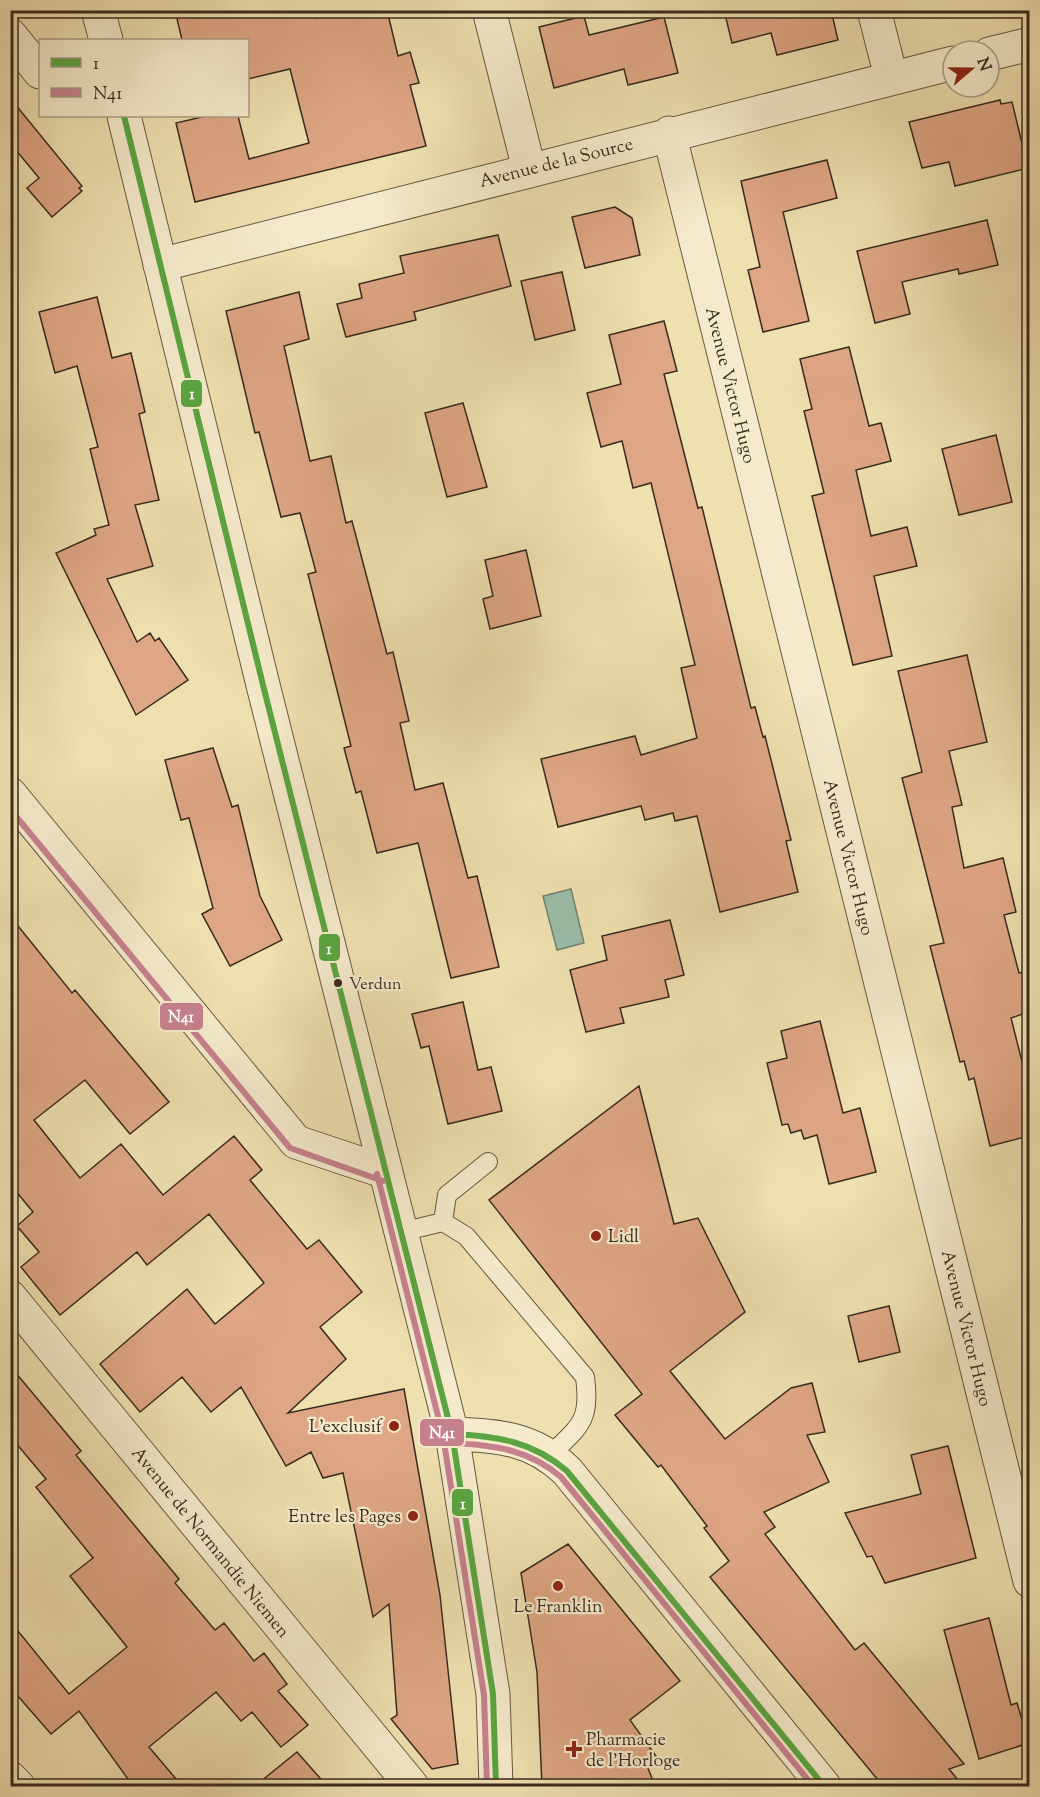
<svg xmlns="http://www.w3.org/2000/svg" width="1040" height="1797" viewBox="0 0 1040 1797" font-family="'Sorts Mill Goudy',serif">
	<rect width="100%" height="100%" fill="#efe0b0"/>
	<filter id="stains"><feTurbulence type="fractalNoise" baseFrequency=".00333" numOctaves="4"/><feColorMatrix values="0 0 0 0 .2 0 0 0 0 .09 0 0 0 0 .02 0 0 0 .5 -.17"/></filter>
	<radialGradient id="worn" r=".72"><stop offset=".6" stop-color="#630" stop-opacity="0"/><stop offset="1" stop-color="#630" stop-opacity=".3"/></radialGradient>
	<path fill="#9abda9" stroke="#738272" stroke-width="1.5" d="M 571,889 L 584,943 L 557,950 L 543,896 Z"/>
	<path fill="#dfa685" stroke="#382a1f" stroke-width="1.5" d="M 175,10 L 314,10 L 315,18 L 345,10 L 387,10 L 398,56 L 410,52 L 419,83 L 410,85 L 426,146 L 195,202 L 176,123 L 206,116 L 238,116 L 249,159 L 309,143 L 290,69 L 248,79 L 248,40 L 182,40 Z
		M 724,10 L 831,10 L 838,40 L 777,55 L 771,33 L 732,43 Z
		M 584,16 L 589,35 L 664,17 L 678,73 L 628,85 L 624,69 L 554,88 L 539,27 Z
		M 10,98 L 82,186 L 79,188 L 82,191 L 52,217 L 27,188 L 39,178 L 10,143 Z
		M 1000,100 L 1001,104 L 1012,102 L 1028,168 L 955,186 L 949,162 L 922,168 L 909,122 Z
		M 827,160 L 837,198 L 783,212 L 809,321 L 763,332 L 748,270 L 760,267 L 741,181 Z
		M 615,207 L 632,218 L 640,255 L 585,268 L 572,217 Z
		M 987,220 L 998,265 L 959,274 L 958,269 L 902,282 L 910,314 L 875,323 L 857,251 Z
		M 498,235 L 511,286 L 414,312 L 416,320 L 346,337 L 337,304 L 362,298 L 359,284 L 404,273 L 400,256 Z
		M 562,272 L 575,330 L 535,340 L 521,281 Z
		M 299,292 L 309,339 L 284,346 L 310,461 L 331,456 L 346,523 L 352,521 L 387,654 L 393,652 L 409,721 L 400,723 L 415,790 L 443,783 L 468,878 L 477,876 L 499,967 L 451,978 L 418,843 L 377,853 L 361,791 L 356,793 L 344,748 L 351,746 L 308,574 L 316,572 L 300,513 L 281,517 L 259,432 L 255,433 L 226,311 Z
		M 97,297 L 112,358 L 131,353 L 145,412 L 139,414 L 159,500 L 135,505 L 153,566 L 107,579 L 137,642 L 150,633 L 155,641 L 159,638 L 188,680 L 136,715 L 56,553 L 96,535 L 94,529 L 109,525 L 90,449 L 98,447 L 77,366 L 55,373 L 39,312 Z
		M 664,321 L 677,371 L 664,374 L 698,508 L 702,507 L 751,708 L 755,707 L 763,737 L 765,736 L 791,840 L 786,841 L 798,892 L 720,912 L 697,816 L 675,821 L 673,813 L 645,820 L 641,806 L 558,827 L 541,759 L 635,736 L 641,755 L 697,738 L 681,668 L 695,665 L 651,483 L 633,488 L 622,441 L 601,447 L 587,393 L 621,384 L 609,335 Z
		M 849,347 L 869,426 L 881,423 L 891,461 L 856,470 L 871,536 L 907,527 L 917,566 L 874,576 L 892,656 L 853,665 L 812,496 L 824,493 L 804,411 L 812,409 L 800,359 Z
		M 463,403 L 487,487 L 447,497 L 425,413 Z
		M 996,435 L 1012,502 L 959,515 L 942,449 Z
		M 526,550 L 541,616 L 490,629 L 483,599 L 493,596 L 485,560 Z
		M 967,655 L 987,742 L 949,751 L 962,805 L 952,807 L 964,868 L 1003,858 L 1016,912 L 1004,915 L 1019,973 L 1029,971 L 1029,1012 L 1011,1018 L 1029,1089 L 1029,1136 L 990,1146 L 974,1078 L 969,1080 L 964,1061 L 960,1062 L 930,946 L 944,943 L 902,778 L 922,772 L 898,671 Z
		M 213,748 L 232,807 L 238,805 L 260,896 L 282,940 L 230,966 L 202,914 L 213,908 L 189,818 L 181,820 L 165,760 Z
		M 10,916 L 72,993 L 75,990 L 169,1102 L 130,1134 L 85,1080 L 34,1120 L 80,1178 L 121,1144 L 163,1195 L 234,1136 L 262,1170 L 250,1180 L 307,1249 L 319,1240 L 362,1292 L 320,1327 L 346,1359 L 288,1413 L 404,1389 L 440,1595 L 458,1764 L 432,1769 L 391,1719 L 397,1715 L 389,1604 L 373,1617 L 343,1473 L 323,1478 L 311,1452 L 286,1466 L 241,1387 L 211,1412 L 182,1377 L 140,1412 L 100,1364 L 187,1289 L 215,1324 L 264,1283 L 209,1214 L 147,1265 L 137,1252 L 60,1315 L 21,1267 L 39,1252 L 17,1226 L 33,1212 L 10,1184 Z
		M 670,920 L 684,975 L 665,980 L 669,997 L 620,1008 L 624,1023 L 586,1032 L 570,970 L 607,960 L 602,936 Z
		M 463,1002 L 478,1070 L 491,1067 L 502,1111 L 448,1124 L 429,1046 L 421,1048 L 412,1014 Z
		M 820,1021 L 843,1113 L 860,1108 L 876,1172 L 829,1184 L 817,1135 L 804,1139 L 801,1130 L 791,1133 L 788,1124 L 782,1125 L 767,1063 L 787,1058 L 781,1031 Z
		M 639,1086 L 674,1224 L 698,1218 L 745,1312 L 670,1371 L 725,1439 L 791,1388 L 812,1383 L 825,1432 L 807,1435 L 829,1482 L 764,1512 L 775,1527 L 765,1534 L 855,1650 L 864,1643 L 964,1764 L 949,1769 L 963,1786 L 883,1786 L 710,1577 L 729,1561 L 704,1528 L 707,1526 L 661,1465 L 658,1467 L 615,1415 L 642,1394 L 489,1200 Z
		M 889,1306 L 900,1352 L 859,1362 L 848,1316 Z
		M 10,1366 L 81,1451 L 76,1455 L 179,1579 L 175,1583 L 215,1630 L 224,1623 L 254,1661 L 264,1653 L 287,1684 L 278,1691 L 308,1725 L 281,1747 L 252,1712 L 241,1721 L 216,1692 L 149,1747 L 182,1786 L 133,1786 L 79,1711 L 51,1734 L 10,1687 L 10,1621 L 69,1694 L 127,1647 L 70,1576 L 93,1558 L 36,1487 L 46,1479 L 10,1436 Z
		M 948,1446 L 976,1558 L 885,1583 L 872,1556 L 867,1557 L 845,1513 L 921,1494 L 911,1455 Z
		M 568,1544 L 680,1681 L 630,1720 L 658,1759 L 648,1768 L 655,1786 L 542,1786 L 537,1672 L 521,1573 Z
		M 989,1618 L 1011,1705 L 1017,1703 L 1029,1743 L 979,1759 L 944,1630 Z
		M 297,1752 L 327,1786 L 255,1786 Z"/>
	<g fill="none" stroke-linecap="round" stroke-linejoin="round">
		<g stroke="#665843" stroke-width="20">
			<path id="service" d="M 443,1222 L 447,1195 L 488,1162
				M 401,1232 L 443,1222 L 466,1236 L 585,1377 C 591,1421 580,1426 550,1455"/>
		</g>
		<g stroke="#665843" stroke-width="35">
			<path id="minor" d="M 489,10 L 529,169
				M 874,10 L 891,77
				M 10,35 L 40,72
				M 989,54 L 1030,44
				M 669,133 L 1030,1581
				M 160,265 L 953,63
				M 10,1297 L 412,1786
				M 10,1778 L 18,1786"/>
		</g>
		<g stroke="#665843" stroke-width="35">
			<path id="tertiary" d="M 98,10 L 106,40
				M 124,116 L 263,685 L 452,1434 L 493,1694 L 496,1786
				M 10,794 L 296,1142 L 386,1172
				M 452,1434 C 498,1436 532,1437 567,1471 L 824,1786"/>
		</g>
		<use href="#service" stroke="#f5ebcc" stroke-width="18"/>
		<use href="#minor" stroke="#f5ebcc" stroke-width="33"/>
		<use href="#tertiary" stroke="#f5ebcc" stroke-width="33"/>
		<g stroke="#f5ebcc" stroke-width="10">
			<path id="bus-1" d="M 124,116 L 263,685 L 452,1434 L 493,1694 L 496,1786
				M 452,1434 C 496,1436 532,1441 567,1471 L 824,1786"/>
		</g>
		<g stroke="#f5ebcc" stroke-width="10">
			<path id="bus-2" d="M 10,809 L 290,1148 L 383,1181
				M 377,1174 L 443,1436 L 484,1695 L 487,1786
				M 452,1443 C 493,1445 528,1449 561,1477 L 813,1786"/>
		</g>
		<use href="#bus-1" stroke="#5aa541" stroke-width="6"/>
		<use href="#bus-2" stroke="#c6818e" stroke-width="6"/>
	</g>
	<circle fill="#382a1f" stroke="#f5ebcc" stroke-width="2" cx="338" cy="983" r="5"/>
	<g fill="#8f2418" stroke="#f5ebcc" stroke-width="2">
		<circle cx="596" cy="1236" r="6"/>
		<circle cx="394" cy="1426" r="6"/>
		<circle cx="413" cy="1516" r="6"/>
		<circle cx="558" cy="1586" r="6"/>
		<path d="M571 1740h6v6h6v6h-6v6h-6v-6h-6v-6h6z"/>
	</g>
	<g text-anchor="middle" stroke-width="4.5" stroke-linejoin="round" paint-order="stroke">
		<g font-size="16" fill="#382a1f" stroke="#f5ebcc" text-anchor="start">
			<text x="349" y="989">Verdun</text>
		</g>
		<g font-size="18" fill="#382a1f" stroke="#f5ebcc">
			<text transform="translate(556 162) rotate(-14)" y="6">Avenue de la Source</text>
			<text transform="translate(731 385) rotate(76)" y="6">Avenue Victor Hugo</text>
			<text transform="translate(849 857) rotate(76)" y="6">Avenue Victor Hugo</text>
			<text transform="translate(967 1328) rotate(76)" y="6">Avenue Victor Hugo</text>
			<text transform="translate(211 1542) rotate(51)" y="6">Avenue de Normandie Niemen</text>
		</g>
		<g font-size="18" fill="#382a1f" stroke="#f5ebcc" text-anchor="start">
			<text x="608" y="1242">Lidl</text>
			<text x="382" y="1432" text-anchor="end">L'exclusif</text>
			<text x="401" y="1522" text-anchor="end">Entre les Pages</text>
			<text x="558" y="1612" text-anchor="middle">Le Franklin</text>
			<text x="586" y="1745">Pharmacie<tspan x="586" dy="21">de l'Horloge</tspan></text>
		</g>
	</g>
	<g stroke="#f5ebcc" stroke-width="2">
		<rect x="180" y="379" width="23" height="29" rx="6" fill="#5aa541"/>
		<rect x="318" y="933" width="23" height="29" rx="6" fill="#5aa541"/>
		<rect x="159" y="1002" width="45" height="29" rx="6" fill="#c6818e"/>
		<rect x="419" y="1418" width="46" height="29" rx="6" fill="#c6818e"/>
		<rect x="451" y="1488" width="23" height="29" rx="6" fill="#5aa541"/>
	</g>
	<g font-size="16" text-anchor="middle" font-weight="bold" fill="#fff">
		<text x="192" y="399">1</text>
		<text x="329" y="954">1</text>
		<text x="181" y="1022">N41</text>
		<text x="442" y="1438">N41</text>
		<text x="463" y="1509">1</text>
	</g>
	<rect width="1040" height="1797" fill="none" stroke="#efe0b0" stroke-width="36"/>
	<rect x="12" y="12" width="1016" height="1773" fill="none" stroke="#382a1f" stroke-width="3"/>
	<rect x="18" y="18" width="1004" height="1761" fill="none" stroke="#382a1f" stroke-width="1.5"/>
	<rect x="39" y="39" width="210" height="78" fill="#f5ebcc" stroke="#a99e87" stroke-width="1.5"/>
	<rect x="51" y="58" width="30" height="9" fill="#5aa541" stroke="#a99e87" stroke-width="1.5"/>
	<text x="93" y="69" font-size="18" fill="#382a1f">1</text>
	<rect x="51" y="88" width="30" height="9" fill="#c6818e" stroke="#a99e87" stroke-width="1.5"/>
	<text x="93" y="99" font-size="18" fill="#382a1f">N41</text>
	<g transform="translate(971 69) rotate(70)"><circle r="28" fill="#f5ebcc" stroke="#a99e87" stroke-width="1.5"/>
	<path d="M0-4.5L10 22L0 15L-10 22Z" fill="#8f2418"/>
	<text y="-9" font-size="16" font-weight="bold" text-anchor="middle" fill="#382a1f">N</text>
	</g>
	<rect width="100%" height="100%" filter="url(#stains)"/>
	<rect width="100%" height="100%" fill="url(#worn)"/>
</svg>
